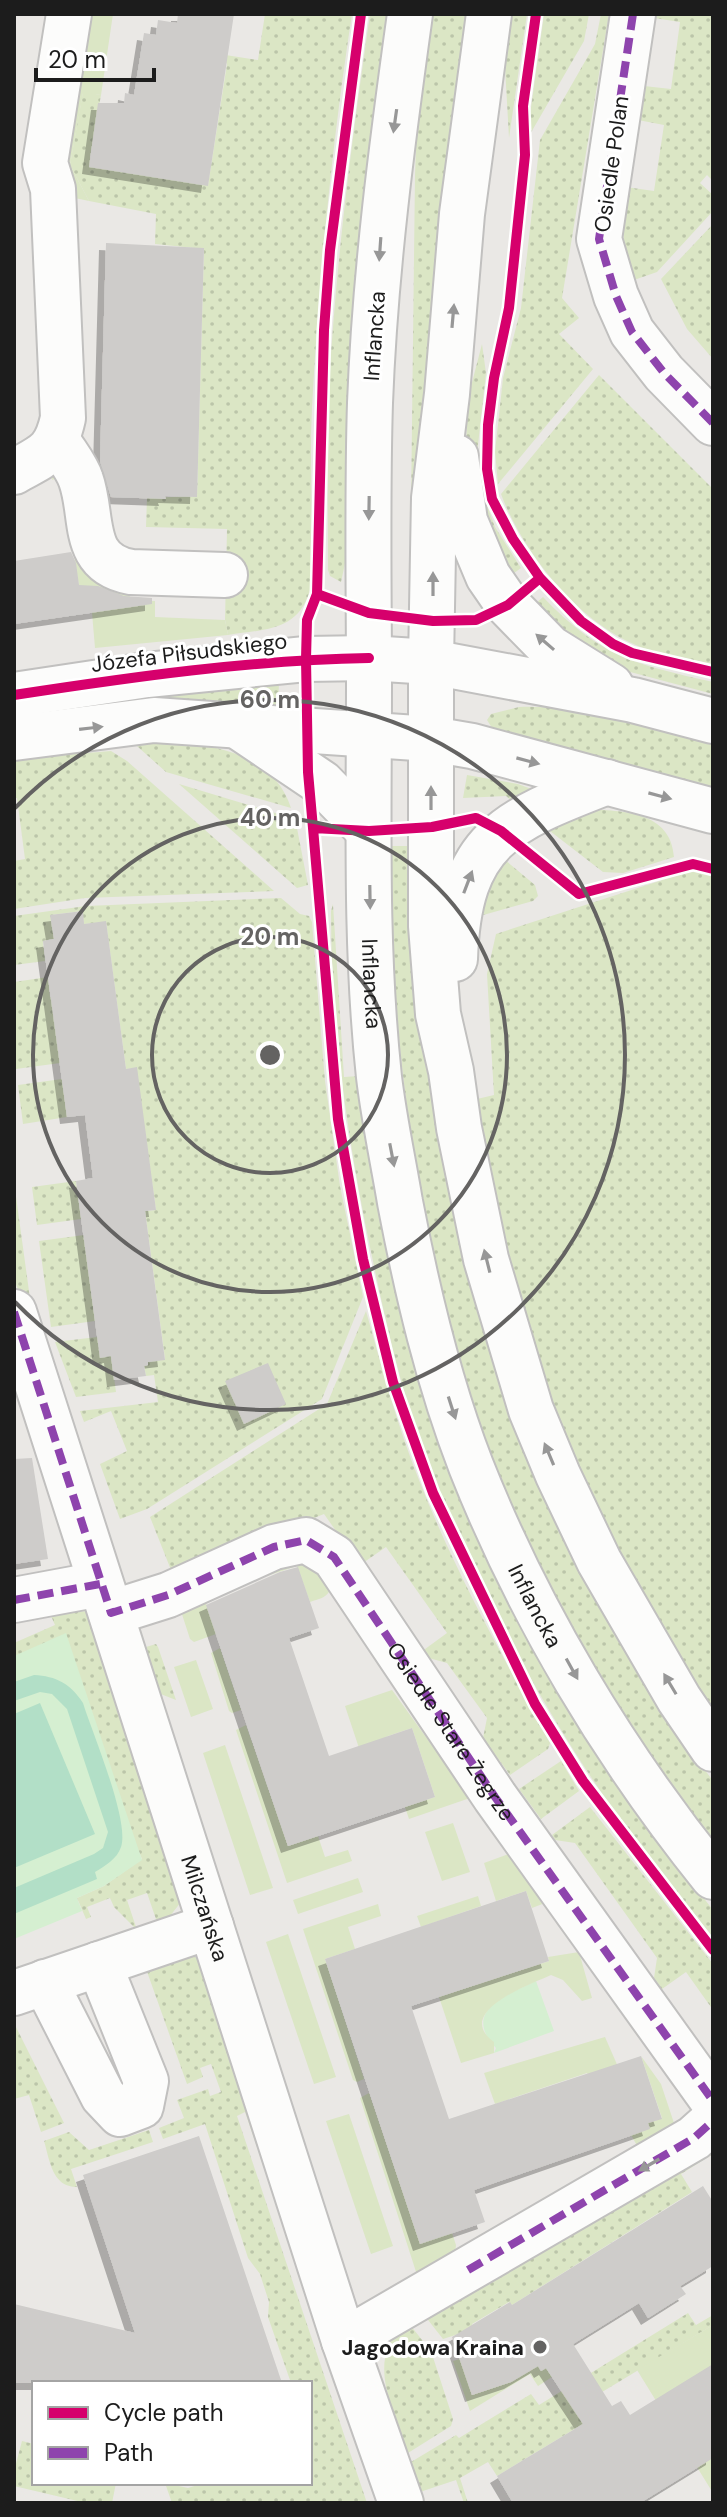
<svg xmlns="http://www.w3.org/2000/svg" width="727" height="2517" viewBox="0 0 727 2517" font-family="'DM Sans',sans-serif">
	<defs>
		<pattern id="grass-dots" width="8" height="8" patternUnits="userSpaceOnUse" patternTransform="scale(2)"><rect width="8" height="8" fill="#dbe6c5"/><path d="M2 2h.1M6 6h.1" fill="none" stroke="#bbc5a9" stroke-width="1.8" stroke-linecap="round"/></pattern>
		<filter id="shadow"><feDropShadow dx="-7" dy="7" stdDeviation="0" flood-color="#0004"/></filter>
	</defs>
	<rect width="100%" height="100%" fill="#eae8e5"/>
	<path fill="url(#grass-dots)" d="M 265,14 L 352,14 C 332,144 319,276 312,408 C 309,469 314,530 310,590 C 298,632 264,629 228,635 L 225,620 L 227,529 L 146,527 L 147,498 L 197,496 L 204,249 L 155,244 L 156,214 L 89,201 L 70,165 L 83,92 L 101,95 L 90,157 L 93,164 L 208,185 L 227,64 L 219,54 L 258,60 Z
		M 370,14 L 390,14 L 374,113 L 358,263 L 347,554 L 341,582 L 330,576 L 328,570 C 328,489 326,408 333,327 C 341,223 355,118 370,14 Z
		M 431,14 L 466,14 C 450,129 435,243 427,358 C 422,435 422,513 419,590 L 410,590 L 415,175 L 417,121 Z
		M 509,14 L 527,14 L 509,138 L 505,67 Z
		M 544,14 L 589,14 L 584,41 L 529,136 L 528,129 Z
		M 601,14 L 609,14 L 562,298 L 579,318 L 559,334 L 593,369 L 498,484 L 495,452 L 503,378 L 521,308 L 540,140 L 595,44 Z
		M 654,14 L 713,14 L 713,181 L 707,175 L 700,183 L 713,195 L 713,211 L 657,272 L 634,280 L 623,247 L 626,187 L 654,191 L 664,125 L 638,120 L 644,86 L 671,89 L 680,22 L 654,18 Z
		M 713,224 L 713,359 L 687,329 L 661,279 Z
		M 482,344 L 486,373 L 477,454 L 481,489 L 495,527 L 521,568 L 506,579 L 498,568 L 466,444 L 468,398 Z
		M 599,375 L 713,489 L 713,664 C 685,658 654,654 629,642 C 574,616 522,551 501,494 Z
		M 543,597 C 601,657 634,664 713,682 L 713,694 L 619,669 L 529,609 Z
		M 279,683 L 278,707 L 149,699 L 149,696 Z
		M 519,707 C 584,705 650,726 713,743 L 713,788 L 492,728 L 487,720 L 491,714 Z
		M 128,738 C 185,743 270,741 291,808 L 166,772 Z
		M 111,751 L 127,761 L 274,891 L 85,898 L 14,909 L 14,861 L 25,859 L 17,798 L 14,798 L 14,759 Z
		M 467,775 L 518,784 L 534,790 L 513,802 L 506,796 L 463,798 Z
		M 179,784 L 292,818 L 296,823 L 308,885 L 297,888 Z
		M 586,809 C 623,811 671,811 674,857 L 623,873 L 603,872 L 537,821 Z
		M 390,846 L 418,846 C 421,925 421,1004 430,1083 C 444,1191 472,1298 506,1402 L 680,1736 L 713,1781 L 713,1842 C 617,1713 532,1574 478,1422 C 462,1377 451,1329 440,1283 C 405,1137 390,995 390,846 Z
		M 498,854 L 535,885 L 538,896 L 533,901 L 469,919 Z
		M 699,871 L 713,875 L 713,1714 C 656,1618 598,1522 558,1417 C 520,1314 497,1207 477,1099 L 494,1095 L 487,974 L 496,934 L 684,873 Z
		M 281,898 L 300,914 L 309,916 L 312,922 L 325,1081 L 340,1186 L 363,1297 L 322,1399 L 147,1509 L 120,1519 L 100,1464 L 127,1451 L 111,1411 L 84,1422 L 80,1411 L 158,1402 L 154,1375 L 146,1376 L 144,1366 L 148,1365 L 148,1362 L 165,1359 L 145,1211 L 156,1210 L 136,1068 L 126,1069 L 106,922 L 84,924 L 82,911 L 51,915 L 54,939 L 43,941 L 45,961 L 14,965 L 14,916 L 86,906 Z
		M 333,904 L 344,1077 L 359,1076 L 398,1292 L 677,1864 L 713,1910 L 713,1937 C 674,1889 633,1840 599,1789 C 523,1676 456,1546 412,1417 C 394,1361 382,1304 370,1247 C 347,1136 331,1025 331,911 Z
		M 48,977 L 50,997 L 61,996 L 60,1063 L 16,1069 L 14,982 Z
		M 62,1079 L 67,1117 L 23,1124 L 18,1085 Z
		M 76,1181 L 81,1219 L 37,1225 L 32,1187 Z
		M 14,1189 L 15,1189 L 35,1335 L 14,1279 Z
		M 84,1235 L 95,1321 L 51,1327 L 39,1241 Z
		M 366,1311 C 382,1368 397,1425 419,1480 C 455,1572 503,1657 550,1743 L 548,1749 L 510,1775 L 483,1738 L 487,1718 L 447,1663 L 425,1657 L 421,1652 L 447,1633 L 386,1547 L 360,1565 L 324,1514 L 173,1575 L 150,1517 L 327,1404 Z
		M 97,1337 L 111,1356 L 116,1392 L 76,1397 L 55,1342 Z
		M 44,1600 L 67,1612 L 91,1611 L 181,1902 L 170,1916 L 157,1922 L 147,1893 L 127,1900 L 137,1930 L 114,1907 L 110,1898 L 87,1907 L 91,1917 L 86,1919 L 77,1898 L 104,1886 L 142,1859 L 139,1852 L 14,1682 L 14,1643 L 55,1625 Z
		M 156,1644 L 158,1647 L 176,1700 L 158,1693 L 146,1647 Z
		M 561,1761 L 579,1791 L 541,1819 L 519,1789 Z
		M 590,1807 L 713,1964 L 713,2010 L 686,1972 L 662,1989 L 654,1978 L 657,1958 L 575,1843 L 555,1840 L 552,1835 Z
		M 185,1955 L 195,1957 L 203,1964 L 378,2503 L 245,2112 L 237,2116 L 367,2503 L 172,2503 L 165,2483 L 188,2488 L 204,2483 L 310,2483 L 310,2447 L 312,2446 L 310,2383 L 291,2383 L 268,2317 L 269,2302 L 260,2274 L 248,2258 L 205,2124 L 163,2139 L 159,2128 L 184,2118 L 177,2100 L 208,2089 L 210,2096 L 221,2092 L 211,2064 L 200,2068 L 203,2077 L 187,2084 L 145,1966 Z
		M 14,2023 L 64,2123 L 41,2132 L 29,2095 L 14,2099 Z
		M 149,2130 L 153,2142 L 71,2169 L 77,2187 C 52,2187 50,2161 44,2141 L 69,2132 L 89,2150 Z
		M 713,2139 L 713,2154 L 681,2174 L 692,2192 L 512,2305 L 509,2302 L 472,2324 L 474,2329 L 443,2339 L 421,2311 Z
		M 688,2313 L 696,2325 L 713,2315 L 713,2325 L 574,2409 L 583,2424 L 497,2476 L 488,2462 L 460,2478 L 468,2503 L 464,2503 L 456,2480 L 420,2492 L 411,2462 L 456,2435 L 459,2438 L 531,2394 L 539,2405 Z
		M 406,2320 L 431,2351 L 453,2419 L 451,2426 L 408,2453 C 393,2405 364,2362 406,2320 Z
		M 22,2441 L 34,2444 L 34,2483 L 116,2483 L 112,2503 L 86,2503 L 14,2486 L 14,2471 Z"/>
	<path fill="#d5efd1" d="M 66,1633 L 142,1860 L 104,1886 L 77,1898 L 82,1911 L 14,1939 L 14,1656 Z
		M 536,1981 L 554,2031 L 494,2053 L 496,2048 C 461,2011 506,1995 536,1981 Z"/>
	<path fill="#dbe6c5" d="M 86,14 L 113,14 L 101,95 L 83,93 L 70,165 L 89,201 L 70,197 L 67,165 Z
		M 53,472 L 62,473 L 65,477 C 79,519 71,581 130,587 L 130,600 L 155,601 L 155,617 L 225,620 L 228,635 L 95,648 L 91,601 L 81,598 L 61,476 L 52,480 Z
		M 304,1555 L 332,1583 C 330,1597 322,1598 310,1602 L 297,1566 L 204,1597 L 216,1634 L 194,1642 L 190,1639 L 179,1605 Z
		M 220,1648 L 241,1710 L 232,1713 L 229,1711 L 211,1653 Z
		M 196,1660 L 213,1709 L 191,1717 L 174,1667 Z
		M 392,1690 L 470,1798 L 409,1819 L 405,1807 L 435,1797 L 412,1728 L 388,1736 L 360,1751 L 345,1706 Z
		M 246,1725 L 288,1846 L 318,1836 L 325,1857 L 348,1850 L 352,1861 L 287,1883 L 236,1730 Z
		M 225,1745 L 273,1888 L 250,1895 L 203,1753 Z
		M 453,1823 L 470,1872 L 442,1881 L 425,1832 Z
		M 525,1848 L 545,1903 L 532,1908 L 526,1891 L 496,1901 L 484,1863 Z
		M 358,1878 L 363,1892 L 298,1914 L 293,1900 Z
		M 478,1896 L 481,1906 L 421,1927 L 417,1916 Z
		M 378,1904 L 381,1916 L 348,1927 L 355,1949 L 325,1959 L 364,2079 L 357,2082 L 353,2080 L 303,1929 Z
		M 288,1934 L 336,2077 L 314,2084 L 266,1942 Z
		M 579,1952 L 592,1998 L 582,2001 L 563,1980 L 551,1975 C 529,1985 453,2012 494,2042 L 494,2053 L 461,2063 L 439,1997 L 549,1961 L 548,1957 Z
		M 605,2037 L 619,2069 L 590,2079 L 587,2073 L 495,2104 L 484,2073 Z
		M 641,2056 L 661,2084 L 678,2135 L 643,2156 L 631,2135 L 648,2123 L 662,2118 Z
		M 369,2093 L 420,2243 L 452,2233 L 456,2245 L 455,2253 L 418,2278 L 360,2098 Z
		M 349,2114 L 393,2246 L 371,2254 L 326,2121 Z
		M 713,2325 L 713,2493 L 637,2370 Z
		M 460,2359 L 472,2395 L 511,2382 L 538,2366 L 541,2371 L 546,2368 L 552,2377 L 538,2386 L 530,2374 L 470,2411 L 453,2361 Z"/>
	<path fill="#b2dfc7" d="M 34,1675 C 56,1676 71,1684 83,1703 C 92,1732 130,1821 121,1847 C 117,1859 105,1866 95,1872 L 97,1879 L 14,1914 L 14,1888 L 94,1854 L 103,1848 L 108,1832 L 67,1709 L 52,1694 L 40,1692 L 14,1701 L 14,1682 Z
		M 40,1703 L 95,1834 L 14,1868 L 14,1714 Z"/>
	<path fill="#ceccca" filter="url(#shadow)" d="M 178,14 L 234,14 L 208,186 L 89,167 L 98,103 L 124,103 L 125,93 L 134,95 L 144,33 L 156,35 L 158,20 L 177,23 Z
		M 106,243 L 204,248 L 197,497 L 165,496 L 166,499 L 111,497 L 100,461 Z
		M 71,552 L 76,563 L 79,585 L 98,586 L 124,596 L 152,598 L 152,604 L 14,624 L 14,561 Z
		M 83,911 L 84,924 L 106,921 L 126,1069 L 137,1067 L 156,1210 L 145,1211 L 165,1360 L 148,1362 L 148,1365 L 144,1366 L 146,1376 L 114,1380 L 111,1356 L 100,1358 L 76,1181 L 93,1178 L 85,1115 L 67,1117 L 43,941 L 54,939 L 50,915 Z
		M 268,1363 L 286,1404 L 244,1424 L 225,1381 Z
		M 32,1458 L 48,1559 L 14,1564 L 14,1459 Z
		M 298,1567 L 319,1628 L 289,1638 L 329,1756 L 412,1728 L 435,1797 L 288,1846 L 206,1605 L 280,1572 Z
		M 526,1891 L 549,1961 L 411,2006 L 449,2119 L 641,2056 L 662,2119 L 648,2123 L 650,2129 L 474,2190 L 485,2222 L 420,2244 L 325,1959 Z
		M 199,2136 L 282,2383 L 14,2383 L 14,2304 L 135,2333 L 83,2175 Z
		M 703,2186 L 713,2202 L 713,2266 L 680,2286 L 686,2294 L 648,2318 L 639,2303 L 573,2344 L 612,2406 L 621,2401 L 630,2415 L 713,2364 L 713,2458 L 640,2503 L 513,2503 L 497,2476 L 583,2424 L 546,2368 L 541,2371 L 538,2366 L 511,2382 L 472,2395 L 452,2337 L 510,2302 L 512,2305 Z"/>
	<g fill="none" stroke-linecap="round" stroke-linejoin="round">
		<g stroke="#c1c0bf" stroke-width="48">
			<g id="minor">
				<path id="s1" d="M 410,14 C 392,143 375,272 370,403 C 367,497 369,592 369,686 C 369,816 365,947 379,1077 C 384,1119 393,1160 400,1202 C 417,1291 438,1381 471,1466 C 529,1613 614,1754 713,1877"/>
				<path d="M 489,14 L 462,214 L 447,394 L 434,498 L 431,662 L 431,926 L 438,1014 L 451,1071 L 459,1128 L 486,1259 L 531,1410 L 558,1475 L 599,1561 L 679,1699 L 713,1749"/>
				<path d="M 633,14 L 599,239 L 616,296 L 632,332 L 664,373 L 713,423"/>
				<path d="M 58,441 C 65,453 77,467 81,480 C 94,517 80,563 131,572 L 225,575"/>
				<path d="M 456,457 L 465,521 L 488,576 L 508,605 L 550,648 L 611,686"/>
				<path d="M 14,472 C 44,455 55,454 63,418 L 53,189 L 45,163 L 69,14"/>
				<path d="M 14,695 L 147,675 L 306,659 L 369,658 L 431,662 L 633,700 L 713,721"/>
				<path d="M 242,729 L 322,783 L 369,831"/>
				<path d="M 14,738 L 154,720 L 431,739 L 472,746 L 713,811"/>
				<path d="M 455,959 C 459,839 506,821 607,782"/>
				<path id="s2" d="M 14,1312 L 344,2341 L 401,2503"/>
				<path d="M 14,1600 L 100,1584"/>
				<path d="M 111,1613 L 168,1595 L 274,1547 L 306,1540 L 334,1557 L 495,1797 L 713,2101"/>
				<path d="M 45,1982 L 103,2096 L 120,2114 L 141,2106 L 146,2081 L 99,1964"/>
				<path d="M 14,1993 L 211,1926"/>
				<path d="M 344,2341 L 694,2138 L 713,2121"/>
			</g>
		</g>
		<use href="#minor" stroke="#fcfcfb" stroke-width="44"/>
		<g stroke="#8e44ad" stroke-width="8" stroke-dasharray="16 8" stroke-linecap="butt">
			<path d="M 633,14 L 599,239 L 616,296 L 632,332 L 664,373 L 713,423"/>
			<path id="s3" d="M 14,1312 L 111,1613 L 168,1595 L 274,1547 L 306,1540 L 334,1557 L 495,1797 L 713,2101"/>
			<path d="M 14,1600 L 100,1584"/>
			<path d="M 468,2270 L 694,2138 L 713,2121"/>
		</g>
		<g stroke="#fff" stroke-width="15">
			<path id="cycleway" d="M 361,14 L 330,250 L 324,330 L 317,594 L 307,620 L 306,659 L 308,772 L 313,828 L 369,831 L 432,827 L 476,818 L 501,831 L 579,894 L 693,864 L 713,869
				M 536,14 L 523,106 L 525,155 L 509,308 L 494,378 L 488,425 L 487,469 L 492,499 L 513,539 L 540,578 L 581,621 L 613,644 L 632,653 L 713,672
				M 317,594 L 369,613 L 433,621 L 476,620 L 508,605 L 540,578
				M 14,695 C 132,677 250,660 369,658
				M 313,828 L 338,1119 L 363,1259 L 393,1382 L 433,1493 L 535,1704 L 583,1781 L 713,1950"/>
		</g>
		<use href="#cycleway" stroke="#d6006c" stroke-width="10"/>
	</g>
	<defs><path id="oneway-solid" d="M-6-.8H1V-3.2L6.5 0L1 3.2V.8H-6Z" transform="scale(2)"/></defs>
	<g fill="#979797">
		<use href="#oneway-solid" transform="translate(395 121) rotate(98)"/>
		<use href="#oneway-solid" transform="translate(380 249) rotate(94)"/>
		<use href="#oneway-solid" transform="translate(453 316) rotate(-85)"/>
		<use href="#oneway-solid" transform="translate(369 508) rotate(91)"/>
		<use href="#oneway-solid" transform="translate(433 584) rotate(-90)"/>
		<use href="#oneway-solid" transform="translate(545 642) rotate(-139)"/>
		<use href="#oneway-solid" transform="translate(91 728) rotate(-7)"/>
		<use href="#oneway-solid" transform="translate(528 761) rotate(15)"/>
		<use href="#oneway-solid" transform="translate(660 796) rotate(15)"/>
		<use href="#oneway-solid" transform="translate(431 798) rotate(-90)"/>
		<use href="#oneway-solid" transform="translate(468 882) rotate(-69)"/>
		<use href="#oneway-solid" transform="translate(370 897) rotate(89)"/>
		<use href="#oneway-solid" transform="translate(392 1155) rotate(79)"/>
		<use href="#oneway-solid" transform="translate(487 1261) rotate(-104)"/>
		<use href="#oneway-solid" transform="translate(452 1408) rotate(72)"/>
		<use href="#oneway-solid" transform="translate(549 1454) rotate(-113)"/>
		<use href="#oneway-solid" transform="translate(572 1669) rotate(61)"/>
		<use href="#oneway-solid" transform="translate(670 1684) rotate(-121)"/>
		<use href="#oneway-solid" transform="translate(649 2165) rotate(150)"/>
	</g>
	<g fill="none" stroke="#646362" stroke-width="4">
		<circle cx="270" cy="1055" r="118"/>
		<circle cx="270" cy="1055" r="237"/>
		<path d="M15 808A355 355 0 1 1 15 1302"/>
	</g>
	<circle fill="#646362" stroke="#fff" stroke-width="3" cx="540" cy="2347" r="8"/>
	<g text-anchor="middle" stroke-width="6" stroke-linejoin="round" paint-order="stroke">
		<g font-size="22" fill="#1c1c1c" stroke="#fff">
			<text transform="translate(611 164) rotate(-82)" y="8">Osiedle Polan</text>
			<text transform="translate(374 336) rotate(-86)" y="8">Inflancka</text>
			<text transform="translate(189 652) rotate(-7)" y="8">Józefa Piłsudskiego</text>
			<text dy="8" stroke="none"><textPath href="#s1" startOffset="972">Inflancka</textPath></text>
			<text dy="8" stroke="none"><textPath href="#s1" startOffset="1620">Inflancka</textPath></text>
			<text dy="8" stroke="none"><textPath href="#s3" startOffset="768">Osiedle Stare Żegrze</textPath></text>
			<text dy="8" stroke="none"><textPath href="#s2" startOffset="626">Milczańska</textPath></text>
		</g>
		<g font-size="22" font-weight="bold" fill="#1c1c1c" stroke="#fff" text-anchor="end">
			<text x="524" y="2355">Jagodowa Kraina</text>
		</g>
	</g>
	<circle cx="270" cy="1055" r="12" fill="#646362" stroke="#fff" stroke-width="4"/>
	<g font-size="24" text-anchor="middle" font-weight="bold" fill="#646362" stroke="#fff" stroke-width="6" stroke-linejoin="round" paint-order="stroke">
		<text x="270" y="708">60 m</text>
		<text x="270" y="826">40 m</text>
		<text x="270" y="945">20 m</text>
	</g>
	<rect width="727" height="2517" fill="none" stroke="#1c1c1c" stroke-width="32"/>
	<rect x="32" y="2381" width="280" height="104" fill="#ffffff" stroke="#a4a4a4" stroke-width="2"/>
	<rect x="48" y="2407" width="40" height="12" fill="#d6006c" stroke="#a4a4a4" stroke-width="2"/>
	<text x="104" y="2421" font-size="24" fill="#1c1c1c">Cycle path</text>
	<rect x="48" y="2447" width="40" height="12" fill="#8e44ad" stroke="#a4a4a4" stroke-width="2"/>
	<text x="104" y="2461" font-size="24" fill="#1c1c1c">Path</text>
	<path d="M36 68v12h118v-12" fill="none" stroke="#1c1c1c" stroke-width="4"/>
	<text x="48" y="68" font-size="24" fill="#1c1c1c" stroke="#ffffff" stroke-width="6" paint-order="stroke">20 m</text>
</svg>
